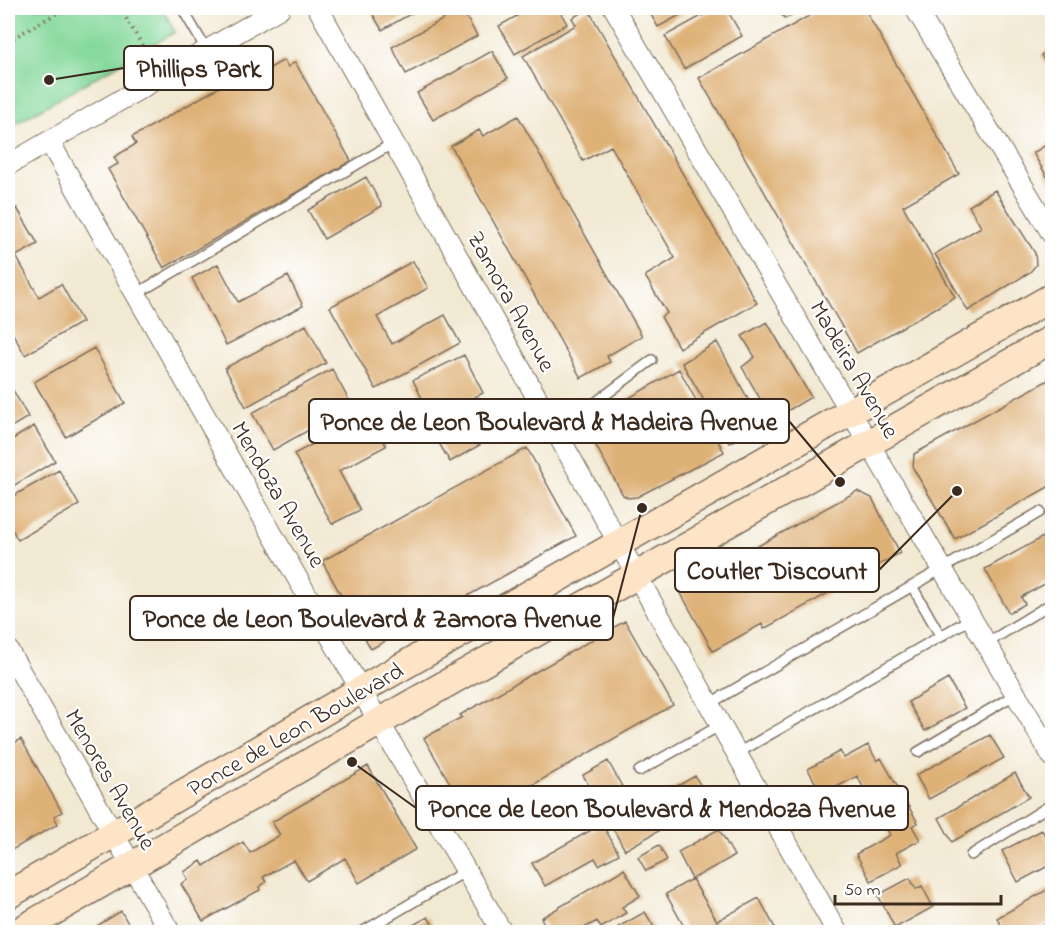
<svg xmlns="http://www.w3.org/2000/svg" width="1060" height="940" viewBox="0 0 1060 940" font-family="'Indie Flower',sans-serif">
	<rect width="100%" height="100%" fill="#fff"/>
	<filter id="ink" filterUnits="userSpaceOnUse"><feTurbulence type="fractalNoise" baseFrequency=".0167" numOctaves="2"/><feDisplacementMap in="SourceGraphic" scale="12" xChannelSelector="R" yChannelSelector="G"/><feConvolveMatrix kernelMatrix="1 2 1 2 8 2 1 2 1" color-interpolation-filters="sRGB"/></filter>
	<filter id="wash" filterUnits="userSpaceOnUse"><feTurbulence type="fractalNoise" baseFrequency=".008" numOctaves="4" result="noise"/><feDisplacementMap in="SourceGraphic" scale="24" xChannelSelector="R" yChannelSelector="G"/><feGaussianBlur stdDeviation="1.35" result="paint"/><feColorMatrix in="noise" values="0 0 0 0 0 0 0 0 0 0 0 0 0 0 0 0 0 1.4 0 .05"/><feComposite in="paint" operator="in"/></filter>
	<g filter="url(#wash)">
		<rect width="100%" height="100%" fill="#f2e9d3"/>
		<path fill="#83d89a" stroke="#5f815c" stroke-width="1.5" d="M 8,8 L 162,8 L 175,32 L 8,128 Z"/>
		<g id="blocks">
			<path fill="#deb177" d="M 369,8 L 421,8 L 382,30 Z
				M 512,8 L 558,8 L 567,24 L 515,54 L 499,26 L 517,16 Z
				M 647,8 L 693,8 L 658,27 Z
				M 716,8 L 726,8 L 742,36 L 684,69 L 665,36 Z
				M 777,8 L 803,8 L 785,19 Z
				M 823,8 L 864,8 L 959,174 L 903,206 L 955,297 L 857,353 L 699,78 Z
				M 462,9 L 477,36 L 406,74 L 392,47 Z
				M 588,9 L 757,303 L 679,348 L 661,317 L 667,313 L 645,276 L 675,258 L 611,146 L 583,161 L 523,56 L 576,25 L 572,18 Z
				M 1052,48 L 1052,70 L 1050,71 L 1041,55 Z
				M 492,51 L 508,78 L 433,120 L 417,93 Z
				M 284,60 L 288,67 L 295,62 L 351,161 L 164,268 L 108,169 L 118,164 L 114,157 L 136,144 L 132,137 L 258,65 L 263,72 Z
				M 518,116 L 642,336 L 607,356 L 610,362 L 581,378 L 451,146 L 479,130 L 483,136 Z
				M 1052,141 L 1052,185 L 1033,153 Z
				M 366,177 L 382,206 L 324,239 L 308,210 Z
				M 995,190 L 1035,253 L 1036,265 L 1030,272 L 968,311 L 935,254 L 981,227 L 969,206 Z
				M 17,208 L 38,244 L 16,256 L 39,297 L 61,284 L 82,322 L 25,355 L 8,325 L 8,213 Z
				M 413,261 L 428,288 L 377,317 L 392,344 L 445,315 L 460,343 L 376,389 L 330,307 Z
				M 218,264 L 238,302 L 288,276 L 303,306 L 226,345 L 192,278 Z
				M 767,322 L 811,397 L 772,420 L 742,367 L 755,357 L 742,336 Z
				M 306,325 L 326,363 L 246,407 L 225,368 Z
				M 717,342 L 762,425 L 729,443 L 682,363 Z
				M 94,348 L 125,403 L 66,437 L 34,382 Z
				M 464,355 L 483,393 L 432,419 L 413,380 Z
				M 332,369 L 352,406 L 273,450 L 252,413 Z
				M 679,369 L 724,452 L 637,497 L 628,498 L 623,495 L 584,424 Z
				M 1052,378 L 1052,485 L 955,539 L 913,468 L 914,454 Z
				M 8,381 L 28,417 L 8,429 Z
				M 488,400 L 506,430 L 450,462 L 432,431 Z
				M 369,414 L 386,446 L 339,471 L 360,510 L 332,524 L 294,454 Z
				M 34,426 L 55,461 L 8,489 L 8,442 Z
				M 527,448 L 576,536 L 371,649 L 322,561 Z
				M 59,470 L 79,505 L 18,540 L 8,522 L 8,499 Z
				M 857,491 L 872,498 L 900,553 L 764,629 L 762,624 L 713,651 L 679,590 Z
				M 1052,532 L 1052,580 L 1021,597 L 1025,604 L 1009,613 L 985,569 Z
				M 625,621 L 673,705 L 471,820 L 424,738 L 462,717 L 460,715 Z
				M 948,679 L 965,708 L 925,731 L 908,702 Z
				M 990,735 L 1004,758 L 929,799 L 916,775 Z
				M 21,739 L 62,812 L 54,816 L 58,824 L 8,852 L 8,783 L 11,781 L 8,774 L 8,747 Z
				M 868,745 L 877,761 L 881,758 L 918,823 L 912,826 L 920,840 L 896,853 L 902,864 L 871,881 L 856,854 L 890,835 L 857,776 L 822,795 L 808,769 L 840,751 L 844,758 Z
				M 608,761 L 635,810 L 695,776 L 710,802 L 625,850 L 583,775 Z
				M 368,766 L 416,849 L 359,883 L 345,858 L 307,881 L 294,860 L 263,877 L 266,882 L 259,887 L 260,890 L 203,921 L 181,884 L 188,880 L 184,872 L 201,861 L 204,866 L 243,842 L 250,853 L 280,835 L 272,822 Z
				M 1015,773 L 1029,797 L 952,842 L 939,818 Z
				M 602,824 L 619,854 L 599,865 L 595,858 L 545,886 L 532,863 Z
				M 719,829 L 734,856 L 692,879 L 717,921 L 759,898 L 775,928 L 767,932 L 722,932 L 717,923 L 700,932 L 687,932 L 666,894 L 692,879 L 678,852 Z
				M 1042,830 L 1052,850 L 1052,864 L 1018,882 L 1002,851 Z
				M 659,845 L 667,860 L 646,871 L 638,857 Z
				M 624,869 L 640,896 L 622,907 L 626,913 L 601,928 L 597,921 L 584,928 L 586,932 L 549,932 L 541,918 Z
				M 910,878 L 916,889 L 922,886 L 933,907 L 895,928 L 878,895 Z
				M 1052,887 L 1052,921 L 1031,932 L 1005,932 L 997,918 Z
				M 121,911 L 133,932 L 87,932 Z
				M 645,912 L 657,932 L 620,932 L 618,927 Z
				M 428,917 L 437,932 L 412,932 L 409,927 Z"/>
		</g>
	</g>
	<g filter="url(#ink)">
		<use href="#blocks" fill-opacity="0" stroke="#7b6d5d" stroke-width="1.5"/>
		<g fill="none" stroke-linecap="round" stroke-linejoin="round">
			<g stroke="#7b6d5d" stroke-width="12">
				<path id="lane" d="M 182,8 L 207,51
					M 136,294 L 395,142
					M 556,432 L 652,360
					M 912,586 L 941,637
					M 987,643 L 1052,603
					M 709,704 L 1040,512
					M 918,752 L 1016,694
					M 736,754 L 972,618
					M 639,771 L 721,725
					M 971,855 L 1052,804
					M 362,932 L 466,871"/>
			</g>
			<g stroke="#7b6d5d" stroke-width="22">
				<path id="street" d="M 318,8 L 837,932
					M 614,8 L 1052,756
					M 915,8 L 1052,234
					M 49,141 L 379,722 L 502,932
					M 8,165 L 280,8
					M 8,650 L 170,932"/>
			</g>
			<g stroke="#7b6d5d" stroke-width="30">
				<path id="secondary" d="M 8,895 L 361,690 L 1052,297
					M 18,932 L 379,722 L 1052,339"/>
			</g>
			<path stroke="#7b6d5d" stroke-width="4" stroke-dasharray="1.5 4.5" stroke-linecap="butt" d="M 120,8 L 147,53
				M 8,41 L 66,8"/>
			<use href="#lane" stroke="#fff" stroke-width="9"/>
			<use href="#street" stroke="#fff" stroke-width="20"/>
			<use href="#secondary" stroke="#fee4c6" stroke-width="27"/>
		</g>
	</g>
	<g text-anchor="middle" stroke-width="4.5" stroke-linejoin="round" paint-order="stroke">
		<g font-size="24" fill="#3b2a1e" stroke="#fff">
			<text transform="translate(512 301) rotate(61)" y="8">Zamora Avenue</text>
			<text transform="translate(855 369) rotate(60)" y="8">Madeira Avenue</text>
			<text transform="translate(279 494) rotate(60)" y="8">Mendoza Avenue</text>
			<text transform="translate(295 729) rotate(-30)" y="8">Ponce de Leon Boulevard</text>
			<text transform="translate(111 779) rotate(60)" y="8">Menores Avenue</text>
		</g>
	</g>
	<path fill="none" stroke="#3b2a1e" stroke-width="2" d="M49 80L124 68M840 482L789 421M957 491L879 570M642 508L613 618M352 762L416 808"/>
	<g fill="#3b2a1e" stroke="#fff" stroke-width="2">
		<circle cx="49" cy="80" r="6"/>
		<circle cx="840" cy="482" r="6"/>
		<circle cx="957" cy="491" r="6"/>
		<circle cx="642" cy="508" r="6"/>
		<circle cx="352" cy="762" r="6"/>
	</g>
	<g fill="#fff" stroke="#3b2a1e" stroke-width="2">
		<rect x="124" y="46" width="149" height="44" rx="6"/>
		<rect x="309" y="399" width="480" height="44" rx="6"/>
		<rect x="675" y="548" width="204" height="44" rx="6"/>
		<rect x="130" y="596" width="483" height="44" rx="6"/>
		<rect x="416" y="786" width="492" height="44" rx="6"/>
	</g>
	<g font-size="26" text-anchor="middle" font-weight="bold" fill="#3b2a1e">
		<text x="199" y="77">Phillips Park</text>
		<text x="549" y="430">Ponce de Leon Boulevard &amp; Madeira Avenue</text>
		<text x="777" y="579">Coutler Discount</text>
		<text x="372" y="627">Ponce de Leon Boulevard &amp; Zamora Avenue</text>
		<text x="662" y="817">Ponce de Leon Boulevard &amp; Mendoza Avenue</text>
	</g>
	<rect width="1060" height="940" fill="none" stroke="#fff" stroke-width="30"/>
	<path d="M835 895v9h166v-9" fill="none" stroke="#3b2a1e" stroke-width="3"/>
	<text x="844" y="895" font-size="18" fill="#3b2a1e" stroke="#ffffff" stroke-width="4.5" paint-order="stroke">50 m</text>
</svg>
